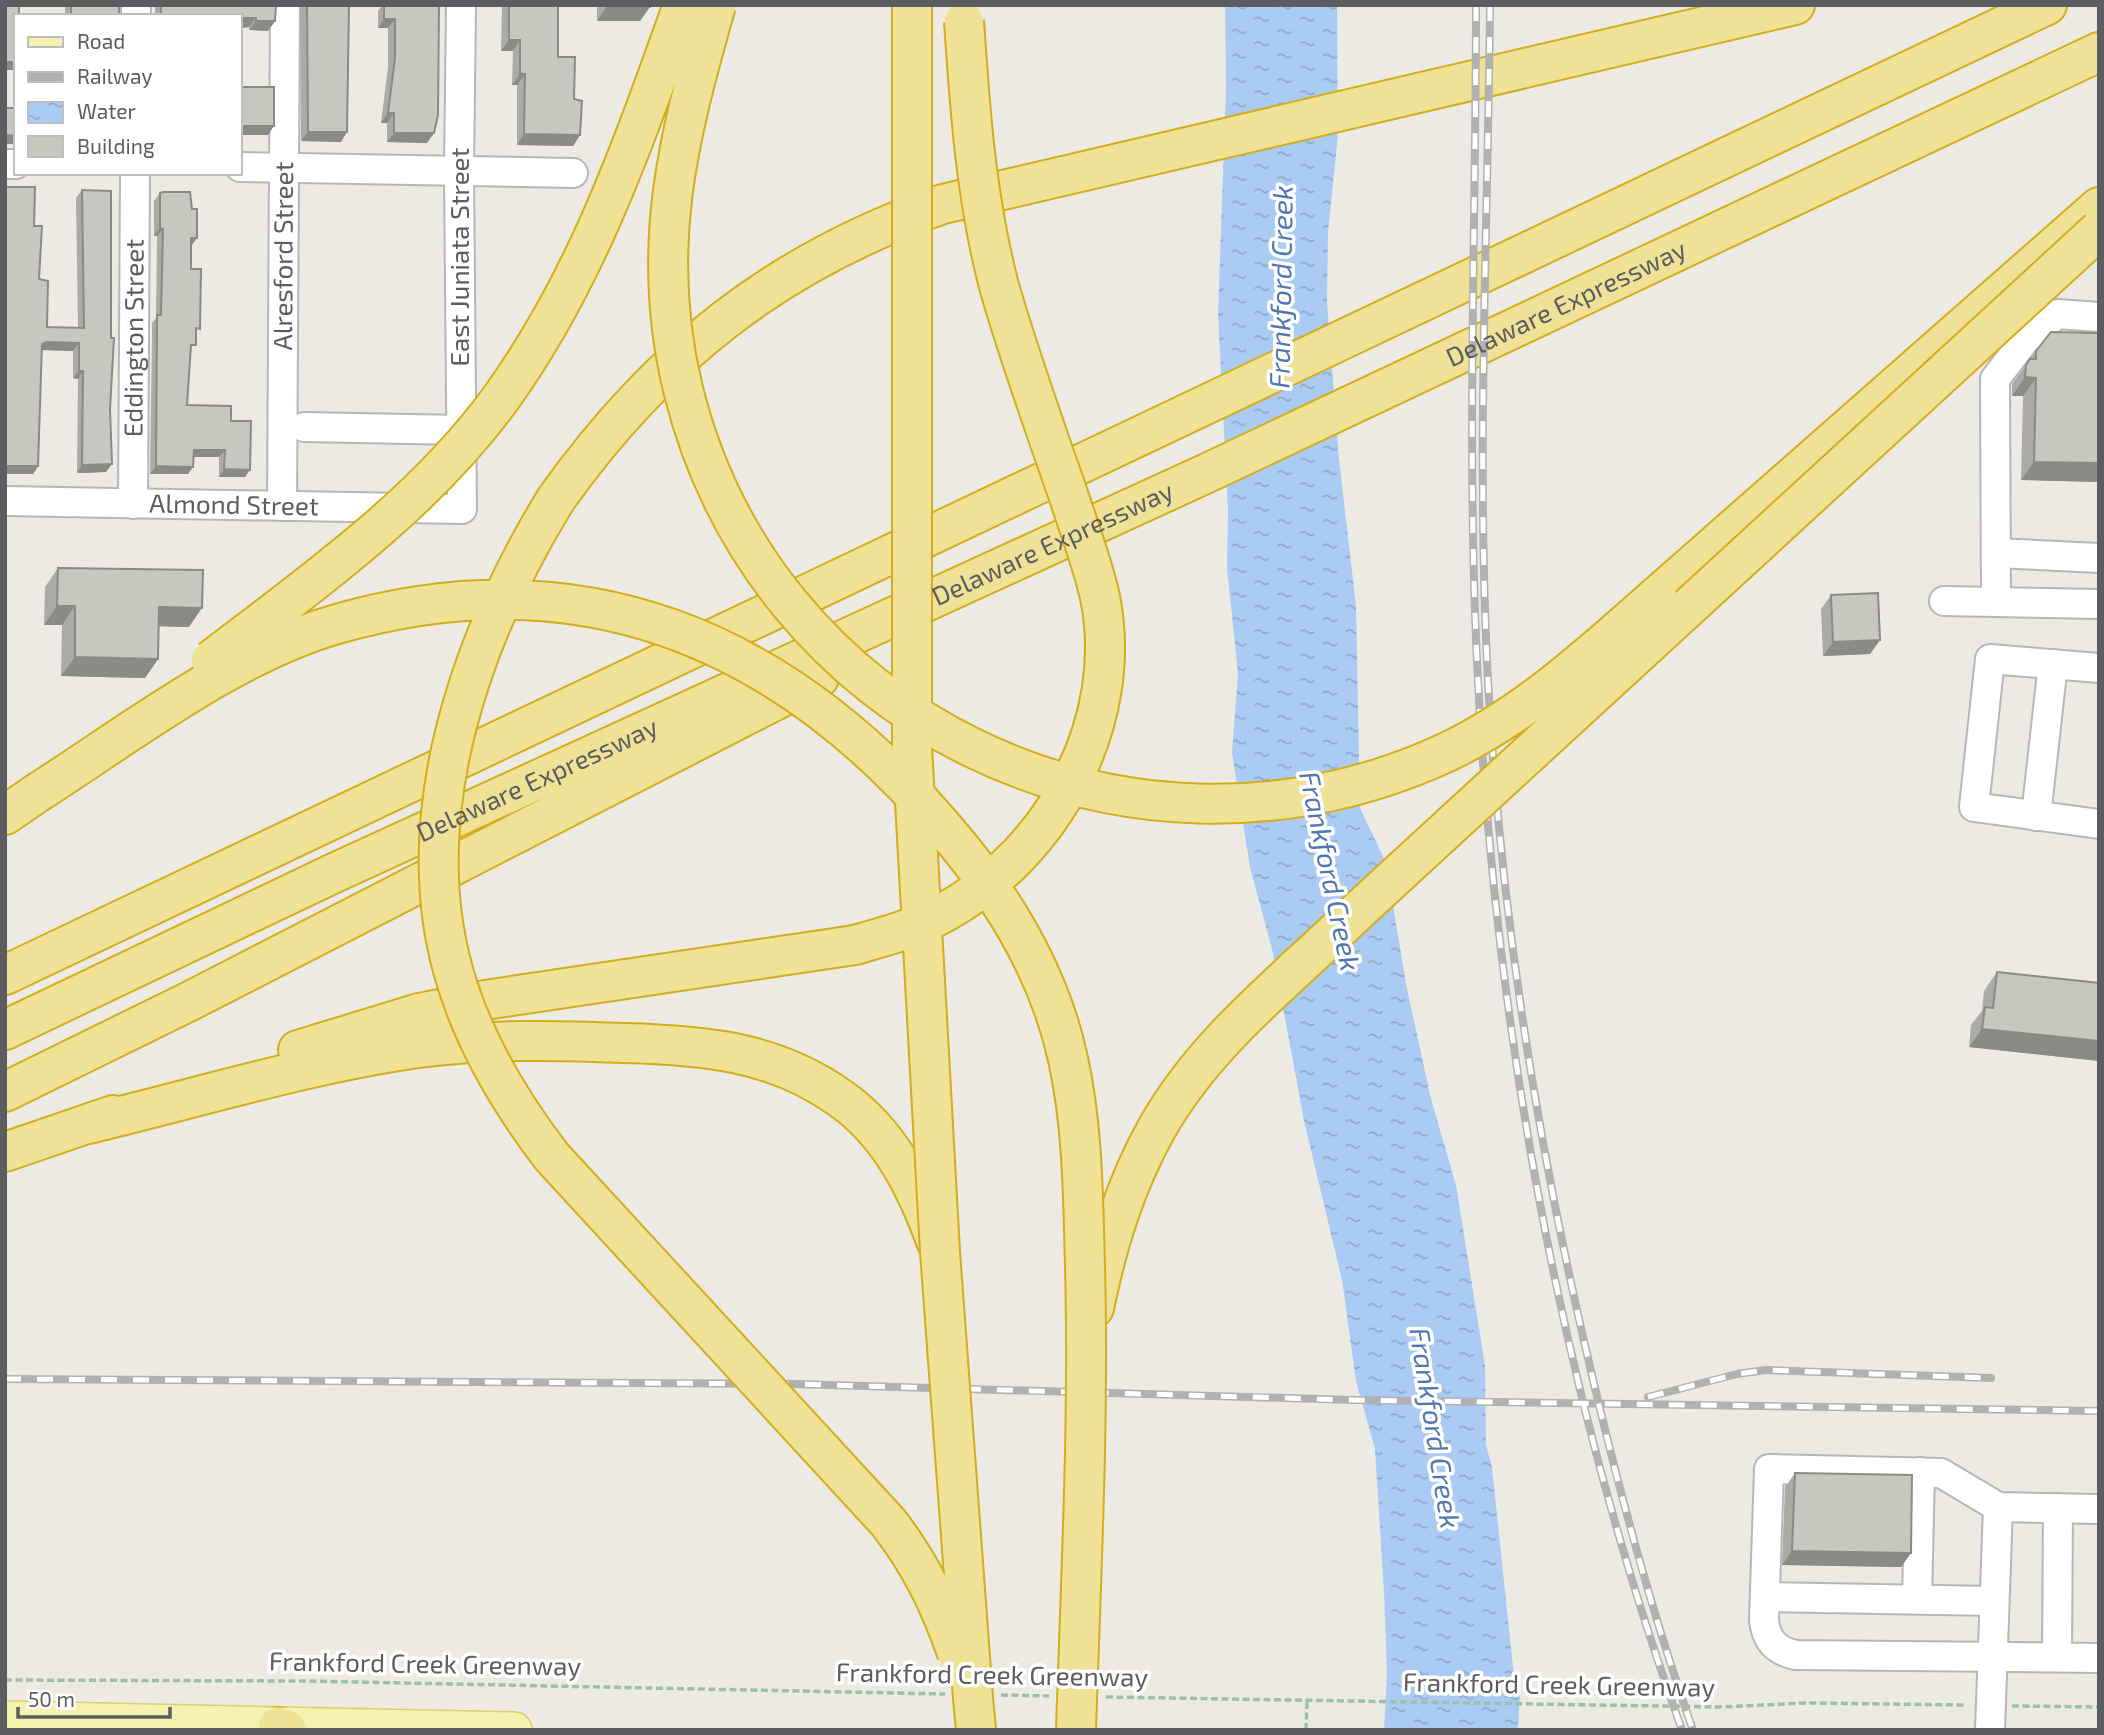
<svg xmlns="http://www.w3.org/2000/svg" width="2104" height="1735" viewBox="0 0 2104 1735" font-family="'Exo 2',sans-serif">
	<defs>
		<pattern id="water-ripples" width="26" height="14" patternUnits="userSpaceOnUse" patternTransform="scale(1.75)"><rect width="26" height="14" fill="#aaccf4"/><path d="M2 4q2-2 4 0t4 0M15 11q2-2 4 0t4 0" fill="none" stroke="#8da9c9"/></pattern>
	</defs>
	<rect width="100%" height="100%" fill="#eceae3"/>
	<path fill="url(#water-ripples)" d="M 1225,5 L 1337,5 L 1338,135 L 1328,232 L 1327,303 L 1339,459 L 1356,606 L 1360,808 L 1386,863 L 1406,984 L 1431,1099 L 1456,1185 L 1485,1366 L 1486,1445 L 1492,1467 L 1514,1677 L 1520,1693 L 1518,1730 L 1384,1730 L 1387,1673 L 1384,1592 L 1375,1449 L 1356,1381 L 1342,1280 L 1304,1121 L 1273,953 L 1250,867 L 1232,753 L 1238,673 L 1227,568 L 1228,510 L 1218,314 L 1226,89 Z"/>
	<g fill="none" stroke-linecap="round" stroke-linejoin="round">
		<g stroke="#b5b7bb" stroke-width="32">
			<g id="minor">
				<path d="M 136,16 L 136,5"/>
				<path d="M 5,164 L 16,164"/>
				<path d="M 240,167 L 573,173"/>
				<path d="M 304,427 L 461,430"/>
				<path id="s1" d="M 5,501 L 462,509 L 459,171 L 461,5"/>
				<path id="s2" d="M 133,504 L 135,173"/>
				<path id="s3" d="M 282,506 L 285,5"/>
				<path d="M 1996,553 L 2099,558"/>
				<path d="M 1944,601 L 2099,604"/>
				<path d="M 1996,602 L 1995,379 L 2025,340 L 2057,314 L 2099,317"/>
				<path d="M 2099,668 L 1990,659 L 1974,807 L 2099,824"/>
				<path d="M 2036,816 L 2053,664"/>
				<path d="M 2099,1509 L 1998,1507 L 1941,1473 L 1769,1469 L 1764,1620 C 1766,1640 1776,1651 1796,1655 L 2099,1658"/>
				<path d="M 1765,1597 L 1994,1601"/>
				<path d="M 1917,1599 L 1920,1472"/>
				<path d="M 2057,1657 L 2058,1508"/>
				<path d="M 1990,1730 L 1998,1507"/>
			</g>
		</g>
		<g stroke="#dfcb68" stroke-width="38">
			<path id="major" d="M 5,1719 L 514,1730"/>
		</g>
		<g stroke="#d3ad1b" stroke-width="42">
			<g id="highway">
				<path d="M 912,5 L 912,40"/>
				<path d="M 556,499 C 657,357 777,261 943,204 L 1795,5"/>
				<path d="M 1657,596 L 2099,207"/>
				<path d="M 5,815 L 37,793"/>
				<path d="M 5,975 L 2047,5"/>
				<path id="s4" d="M 5,1030 L 332,874 L 1205,474 L 2099,52"/>
				<path d="M 298,1050 L 419,1013 L 485,1000 L 855,945"/>
				<path d="M 5,1092 L 188,1002 L 819,678"/>
				<path d="M 88,1124 C 197,1098 307,1064 418,1048 C 487,1039 555,1040 624,1043 C 703,1045 774,1051 840,1098 C 889,1132 916,1186 936,1241"/>
				<path d="M 5,1152 L 113,1115"/>
				<path d="M 1094,1308 C 1107,1245 1125,1185 1157,1128 C 1196,1059 1255,1006 1313,953 C 1361,908 1409,864 1458,819"/>
				<path d="M 973,1698 L 976,1730"/>
				<path d="M 278,1727 L 287,1730"/>
			</g>
		</g>
		<path stroke="#9cc0aa" stroke-width="3.5" stroke-dasharray="7 3.5" stroke-linecap="butt" d="M 5,1680 L 305,1681 L 945,1694
			M 1001,1695 L 1049,1696
			M 1106,1697 L 1719,1707 L 1807,1703 L 1966,1705
			M 2012,1706 L 2099,1707
			M 1306,1730 L 1307,1701"/>
		<use href="#minor" stroke="#fff" stroke-width="28"/>
		<use href="#major" stroke="#f5f1af" stroke-width="35"/>
		<use href="#highway" stroke="#efe296" stroke-width="38"/>
		<g stroke="#b1b1b2" stroke-width="8">
			<path id="rail" d="M 1476,5 C 1476,230 1466,456 1478,681 C 1496,1033 1562,1398 1682,1730
				M 1490,5 C 1488,230 1476,457 1488,681 C 1500,904 1534,1124 1584,1341 C 1614,1472 1648,1603 1693,1730
				M 5,1379 L 794,1384 L 1354,1400 L 2099,1411
				M 1648,1397 L 1737,1374 L 1766,1370 L 1991,1378"/>
		</g>
		<use href="#rail" stroke="#fff" stroke-width="5" stroke-dasharray="16" stroke-linecap="butt"/>
		<g stroke="#d3ad1b" stroke-width="42" stroke-linecap="butt">
			<path id="highway-bridge" d="M 716,5 C 678,139 649,249 683,389 C 764,720 1124,892 1434,758 C 1519,721 1588,657 1657,596
				M 912,40 L 912,747 L 940,1252 L 973,1698
				M 556,499 C 473,634 409,811 453,970 C 472,1039 509,1101 552,1157 L 888,1522 C 920,1563 940,1604 957,1653
				M 211,660 C 313,582 424,504 501,398 C 588,277 633,144 683,5
				M 37,793 C 128,735 232,654 337,624 C 582,554 782,639 943,827 C 1002,895 1049,971 1068,1059 C 1083,1127 1083,1197 1085,1266 C 1089,1420 1081,1575 1076,1730
				M 1458,819 L 2099,230
				M 855,945 C 886,936 917,928 945,912 C 1054,852 1125,721 1100,597 C 1092,562 1079,528 1068,494 C 1044,425 1019,356 999,286 C 976,198 970,111 964,21"/>
		</g>
		<use href="#highway-bridge" stroke="#efe296" stroke-width="38"/>
	</g>
	<path fill="#abaaa4" d="M 5,5 L 119,5 L 119,14 L 124,16 L 65,16 L 65,7 L 19,7 L 16,16 L 16,70 L 5,70 Z
		M 155,5 L 276,5 L 275,21 L 268,31 L 249,30 L 249,27 L 240,28 L 240,16 L 155,16 Z
		M 300,5 L 349,5 L 341,142 L 301,141 Z
		M 382,5 L 439,5 L 434,133 L 427,143 L 387,142 L 387,123 L 381,123 L 388,67 L 388,28 L 378,28 L 378,11 Z
		M 502,5 L 558,5 L 558,57 L 574,99 L 580,135 L 573,146 L 517,145 L 517,85 L 512,85 L 513,51 L 501,51 Z
		M 597,5 L 650,5 L 640,21 L 597,21 Z
		M 5,187 L 34,226 L 39,279 L 47,327 L 78,328 L 76,198 L 82,190 L 106,472 L 77,473 L 78,379 L 73,378 L 73,351 L 42,350 L 38,466 L 33,474 L 5,474 Z
		M 160,193 L 192,245 L 191,269 L 196,334 L 190,352 L 187,405 L 231,421 L 245,477 L 219,477 L 219,457 L 194,457 L 188,474 L 150,474 L 152,338 L 152,323 L 156,318 L 157,236 L 154,236 L 154,201 Z
		M 2036,351 L 2099,482 L 2021,480 L 2023,396 L 2012,396 L 2012,384 Z
		M 58,568 L 189,627 L 159,626 L 158,659 L 145,678 L 61,676 L 62,625 L 44,625 L 45,587 Z
		M 1831,595 L 1880,640 L 1870,654 L 1823,656 L 1821,609 Z
		M 1997,972 L 2099,983 L 2099,1061 L 1969,1047 L 1971,1025 L 1982,1011 L 1984,991 Z
		M 1795,1473 L 1911,1553 L 1901,1567 L 1782,1565 L 1785,1487 Z"/>
	<path fill="#8b8b86" d="M 15,5 L 66,5 L 65,7 L 14,7 Z
		M 607,6 L 650,7 L 640,21 L 597,21 Z
		M 240,18 L 256,18 L 249,27 L 240,28 Z
		M 384,19 L 395,19 L 388,28 L 378,28 Z
		M 256,21 L 275,21 L 268,31 L 249,30 Z
		M 509,40 L 520,40 L 513,51 L 501,51 Z
		M 5,62 L 16,62 L 16,70 L 5,70 Z
		M 520,74 L 525,74 L 517,85 L 512,85 Z
		M 388,113 L 394,113 L 387,123 L 381,123 Z
		M 240,126 L 274,126 L 268,135 L 240,135 Z
		M 308,132 L 347,132 L 341,142 L 301,141 Z
		M 394,133 L 434,133 L 427,143 L 387,142 Z
		M 524,134 L 580,135 L 573,146 L 517,145 Z
		M 5,135 L 16,136 L 16,144 L 5,144 Z
		M 160,228 L 163,229 L 157,236 L 154,236 Z
		M 191,238 L 197,238 L 192,245 Z
		M 47,342 L 79,343 L 73,351 L 41,350 L 42,344 Z
		M 79,371 L 83,371 L 78,379 L 73,378 Z
		M 2025,377 L 2036,378 L 2023,396 L 2012,396 Z
		M 194,450 L 225,450 L 219,457 L 189,457 Z
		M 2034,462 L 2099,463 L 2099,482 L 2021,480 Z
		M 112,464 L 106,472 L 77,473 L 82,465 Z
		M 5,466 L 38,466 L 33,474 L 5,474 Z
		M 156,466 L 193,467 L 188,474 L 150,474 Z
		M 224,469 L 250,470 L 245,477 L 219,477 Z
		M 57,606 L 75,606 L 62,625 L 44,625 Z
		M 159,607 L 202,608 L 189,627 L 146,626 Z
		M 1880,640 L 1870,654 L 1823,656 L 1833,642 Z
		M 75,657 L 158,659 L 145,678 L 61,676 Z
		M 1982,1029 L 2099,1041 L 2099,1061 L 1969,1047 Z
		M 1792,1551 L 1911,1553 L 1901,1567 L 1782,1565 Z"/>
	<path fill="#c7c6bf" stroke="#8b8b86" stroke-width="2" d="M 5,5 L 19,5 L 19,16 L 16,16 L 16,62 L 5,62 Z
		M 71,5 L 119,5 L 119,14 L 124,14 L 124,16 L 71,16 Z
		M 161,5 L 276,5 L 275,21 L 256,21 L 256,18 L 240,18 L 240,16 L 161,16 Z
		M 307,5 L 349,5 L 347,132 L 308,132 Z
		M 384,5 L 439,5 L 438,115 L 434,133 L 394,133 L 394,113 L 388,113 L 395,58 L 395,19 L 384,19 Z
		M 509,5 L 558,5 L 558,57 L 575,57 L 574,99 L 582,101 L 580,135 L 524,134 L 525,74 L 520,74 L 520,40 L 509,40 Z
		M 607,5 L 650,5 L 650,7 L 607,6 Z
		M 240,87 L 274,87 L 274,126 L 240,126 Z
		M 5,108 L 16,108 L 16,136 L 5,135 Z
		M 5,187 L 35,187 L 34,226 L 42,226 L 39,279 L 48,281 L 47,327 L 84,328 L 82,190 L 111,191 L 111,338 L 114,338 L 110,409 L 112,464 L 82,465 L 83,371 L 79,371 L 79,343 L 47,342 L 42,344 L 38,466 L 5,466 Z
		M 163,192 L 190,192 L 192,209 L 197,209 L 197,238 L 191,238 L 191,269 L 201,269 L 200,329 L 196,328 L 196,345 L 191,345 L 187,405 L 231,406 L 231,421 L 251,421 L 250,470 L 224,469 L 225,450 L 194,450 L 193,467 L 156,466 L 157,330 L 157,315 L 161,315 L 163,229 L 160,228 L 160,193 Z
		M 2051,332 L 2099,333 L 2099,463 L 2034,462 L 2036,378 L 2025,377 L 2026,365 L 2030,359 L 2036,359 L 2036,351 Z
		M 58,568 L 203,570 L 202,608 L 159,607 L 158,659 L 75,657 L 75,606 L 57,606 Z
		M 1878,593 L 1880,640 L 1833,642 L 1831,595 Z
		M 1997,972 L 2099,983 L 2099,1041 L 1982,1029 L 1985,1007 L 1993,1008 Z
		M 1795,1473 L 1912,1475 L 1911,1553 L 1792,1551 Z"/>
	<g text-anchor="middle" stroke-width="7" stroke-linejoin="round" paint-order="stroke">
		<g font-size="26" fill="#5b5d61" stroke="#fff">
			<text dy="9" stroke="none"><textPath href="#s3" startOffset="250">Alresford Street</textPath></text>
			<text transform="translate(460 257) rotate(-90)" y="9">East Juniata Street</text>
			<text dy="9" stroke="none"><textPath href="#s4" startOffset="1722">Delaware Expressway</textPath></text>
			<text dy="9" stroke="none"><textPath href="#s2" startOffset="166">Eddington Street</textPath></text>
			<text dy="9" stroke="none"><textPath href="#s1" startOffset="229">Almond Street</textPath></text>
			<text dy="9" stroke="none"><textPath href="#s4" startOffset="1155">Delaware Expressway</textPath></text>
			<text dy="9" stroke="none"><textPath href="#s4" startOffset="588">Delaware Expressway</textPath></text>
			<text transform="translate(425 1664) rotate(1)" y="9">Frankford Creek Greenway</text>
			<text transform="translate(992 1675) rotate(1)" y="9">Frankford Creek Greenway</text>
			<text transform="translate(1559 1685) rotate(1)" y="9">Frankford Creek Greenway</text>
		</g>
		<g font-size="28" font-style="italic" fill="#5176b4" stroke="#fff">
			<text transform="translate(1281 287) rotate(-89)" y="10">Frankford Creek</text>
			<text transform="translate(1330 871) rotate(78)" y="10">Frankford Creek</text>
			<text transform="translate(1435 1428) rotate(81)" y="10">Frankford Creek</text>
		</g>
	</g>
	<rect width="2104" height="1735" fill="none" stroke="#5b5d61" stroke-width="14"/>
	<rect x="14" y="14" width="228" height="161" fill="#ffffff" stroke="#bdbec0" stroke-width="2"/>
	<rect x="28" y="37" width="35" height="10" fill="#f5f1af" stroke="#bdbec0" stroke-width="2"/>
	<text x="77" y="49" font-size="21" fill="#5b5d61">Road</text>
	<rect x="28" y="72" width="35" height="10" fill="#b1b1b2" stroke="#bdbec0" stroke-width="2"/>
	<text x="77" y="84" font-size="21" fill="#5b5d61">Railway</text>
	<rect x="28" y="102" width="35" height="21" fill="url(#water-ripples)" stroke="#bdbec0" stroke-width="2"/>
	<text x="77" y="119" font-size="21" fill="#5b5d61">Water</text>
	<rect x="28" y="136" width="35" height="21" fill="#c7c6bf" stroke="#bdbec0" stroke-width="2"/>
	<text x="77" y="154" font-size="21" fill="#5b5d61">Building</text>
	<path d="M18 1707v10h152v-10" fill="none" stroke="#5b5d61" stroke-width="3.5"/>
	<text x="28" y="1707" font-size="21" fill="#5b5d61" stroke="#ffffff" stroke-width="5" paint-order="stroke">50 m</text>
</svg>
